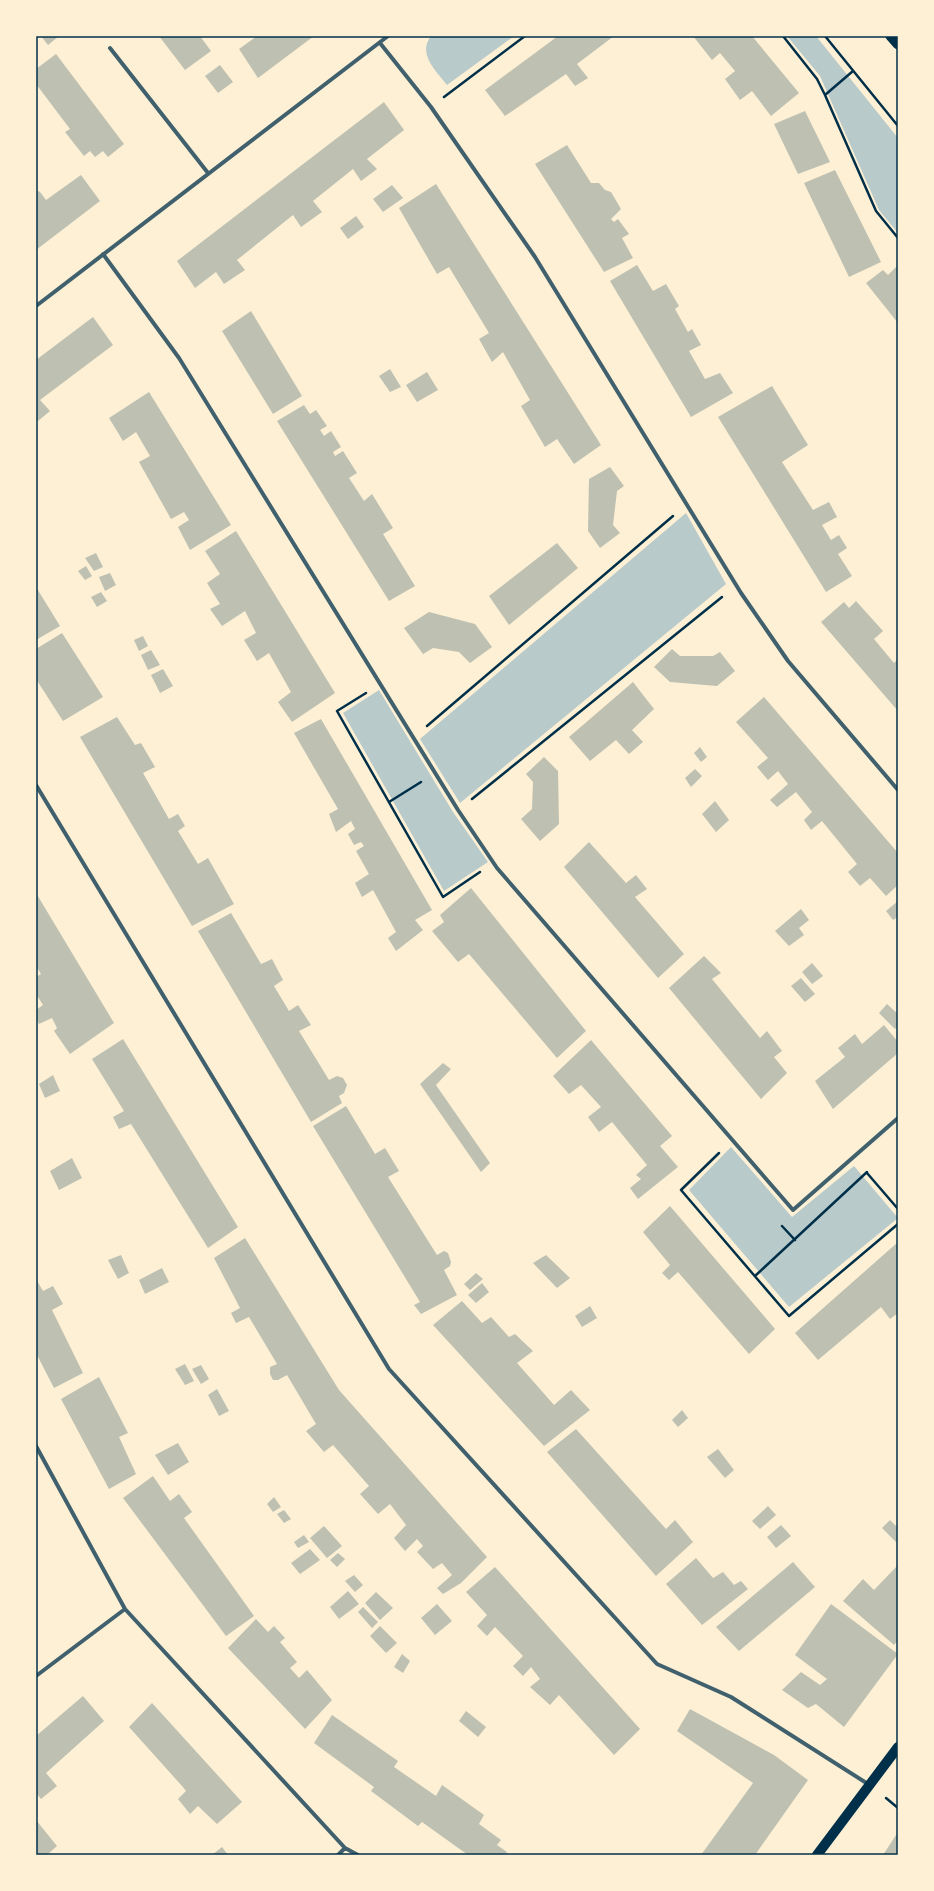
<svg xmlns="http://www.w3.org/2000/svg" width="934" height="1891" viewBox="0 0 934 1891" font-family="'Source Sans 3',sans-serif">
	<rect width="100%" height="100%" fill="#fdf0d5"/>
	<path fill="#b9caca" d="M 431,36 L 514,36 L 447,85 C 436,71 417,54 431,36 Z
		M 787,36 L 816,36 L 898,138 L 898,233 L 879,210 L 820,76 Z
		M 686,513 L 726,584 L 460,803 L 420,739 Z
		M 379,690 L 453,812 L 488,862 L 444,891 L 343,713 Z
		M 731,1147 L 792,1217 L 854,1166 L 898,1218 L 789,1307 L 689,1190 Z"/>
	<path fill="#bec0b2" d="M 41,36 L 59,36 L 48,45 Z
		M 159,36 L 200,36 L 211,51 L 185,70 Z
		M 257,36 L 314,36 L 258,78 L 239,49 Z
		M 558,36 L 614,36 L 577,64 L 588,78 L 575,86 L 566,74 L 505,116 L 485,90 Z
		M 693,36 L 752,36 L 799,93 L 771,116 L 752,91 L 740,100 L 725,79 L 735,71 L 720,53 L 712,60 Z
		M 56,54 L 124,144 L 108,157 L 103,151 L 95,157 L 90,151 L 84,156 L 65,132 L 70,129 L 36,84 L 36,69 Z
		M 220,65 L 233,82 L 218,93 L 205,76 Z
		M 384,102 L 404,130 L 367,159 L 377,169 L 361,181 L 353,169 L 313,201 L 322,212 L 301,227 L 293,215 L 237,260 L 245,270 L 224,284 L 216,272 L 195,288 L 177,261 Z
		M 805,111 L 830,162 L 798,174 L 774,124 Z
		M 567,145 L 591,183 L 599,183 L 605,190 L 611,192 L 621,209 L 611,219 L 614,222 L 618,219 L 629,234 L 622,238 L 633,258 L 604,272 L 535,164 Z
		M 835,170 L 881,262 L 849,277 L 804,183 Z
		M 81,175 L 100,201 L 36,250 L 36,190 L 40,192 L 46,200 Z
		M 436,184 L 601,445 L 574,464 L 557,439 L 545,447 L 521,406 L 530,400 L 503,352 L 492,362 L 479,339 L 489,333 L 449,267 L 437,274 L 399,208 Z
		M 392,185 L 403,198 L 383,212 L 373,199 Z
		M 356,216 L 364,227 L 348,239 L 340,228 Z
		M 637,265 L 653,291 L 666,284 L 679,306 L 675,309 L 688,332 L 692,329 L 701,345 L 689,351 L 705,379 L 720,373 L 733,393 L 691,417 L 610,281 Z
		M 898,265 L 898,323 L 866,283 L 883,270 L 888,275 Z
		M 251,311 L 302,396 L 273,414 L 222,331 Z
		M 93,317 L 113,345 L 40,400 L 50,411 L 38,421 L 36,419 L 36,360 Z
		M 390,369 L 401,387 L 390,392 L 379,376 Z
		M 427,372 L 438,390 L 417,402 L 406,385 Z
		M 772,386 L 808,445 L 782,462 L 813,510 L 829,502 L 837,517 L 822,525 L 831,540 L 839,535 L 847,548 L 838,554 L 852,576 L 826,592 L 718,417 Z
		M 149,392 L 231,525 L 190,550 L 178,527 L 189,520 L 184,512 L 171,519 L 139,462 L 150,456 L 136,432 L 123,441 L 109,418 Z
		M 304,405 L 310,414 L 316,410 L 327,426 L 320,430 L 324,436 L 331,431 L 341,447 L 333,452 L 335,456 L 343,451 L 357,473 L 349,478 L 364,501 L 372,494 L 393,528 L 383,534 L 415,586 L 389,601 L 277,421 Z
		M 610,467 L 624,486 L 617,491 L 613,525 L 620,533 L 600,548 L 588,531 L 589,479 Z
		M 236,531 L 335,693 L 292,722 L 278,702 L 291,692 L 269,653 L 257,661 L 244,640 L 256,633 L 245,611 L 222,626 L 210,609 L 220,604 L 207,583 L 220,574 L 205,551 Z
		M 557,543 L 578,568 L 509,625 L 489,596 Z
		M 96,553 L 103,567 L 94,571 L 85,558 Z
		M 86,566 L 92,576 L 85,580 L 78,571 Z
		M 110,573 L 116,585 L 105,591 L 99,577 Z
		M 36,587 L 60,626 L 36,640 Z
		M 101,592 L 107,601 L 97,607 L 91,597 Z
		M 856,601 L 883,631 L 874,639 L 894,663 L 898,659 L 898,711 L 821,622 L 844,602 L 849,608 Z
		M 429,612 L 475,624 L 492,647 L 470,663 L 459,652 L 433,648 L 423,654 L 404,628 Z
		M 62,633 L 103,697 L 63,721 L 36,679 L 36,649 Z
		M 143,636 L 148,646 L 139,651 L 134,640 Z
		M 672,649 L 680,656 L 713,656 L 720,652 L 735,671 L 717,686 L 670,682 L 654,667 Z
		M 151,650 L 160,665 L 148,670 L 141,655 Z
		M 163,669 L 173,686 L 160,693 L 151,675 Z
		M 633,682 L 654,709 L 632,730 L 643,742 L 629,754 L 616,740 L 590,761 L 569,737 Z
		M 764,697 L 898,853 L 898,885 L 886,896 L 870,878 L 860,886 L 848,872 L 857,864 L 822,821 L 811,830 L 804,820 L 812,812 L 796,792 L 777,807 L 770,800 L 788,784 L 778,771 L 768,780 L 757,767 L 768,758 L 736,722 Z
		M 117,717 L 135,745 L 141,743 L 155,767 L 143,773 L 169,819 L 178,814 L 185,826 L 178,831 L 198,864 L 208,858 L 234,904 L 192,926 L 80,737 Z
		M 321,719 L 432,910 L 415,920 L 423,930 L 396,951 L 388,938 L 396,932 L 373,890 L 362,897 L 355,883 L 369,874 L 356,851 L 364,846 L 361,842 L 354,845 L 348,834 L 355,829 L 351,821 L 336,832 L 329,814 L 338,809 L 294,733 Z
		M 700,747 L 707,757 L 701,762 L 694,753 Z
		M 544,757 L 558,771 L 559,824 L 540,841 L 521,819 L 532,809 L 533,782 L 526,774 Z
		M 695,769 L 702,776 L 691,787 L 685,778 Z
		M 715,801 L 729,820 L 716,832 L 702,814 Z
		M 589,842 L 626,883 L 636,875 L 647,889 L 635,897 L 684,954 L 658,978 L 564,867 Z
		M 471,888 L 586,1031 L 557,1058 L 469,954 L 458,962 L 432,931 L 444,922 L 440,915 Z
		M 36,893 L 114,1023 L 70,1054 L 54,1031 L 57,1028 L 52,1018 L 39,1024 L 36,1018 L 36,1010 L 43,1005 L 36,994 L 36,977 L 41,974 L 36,966 Z
		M 898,901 L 898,917 L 893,920 L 886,911 Z
		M 801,909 L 809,920 L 799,928 L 804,935 L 789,946 L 775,931 Z
		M 231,913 L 261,964 L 272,959 L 283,980 L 274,986 L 289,1011 L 298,1005 L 311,1025 L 299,1031 L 329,1080 L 337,1076 L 343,1078 L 347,1085 L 344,1093 L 339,1096 L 342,1103 L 311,1122 L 198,931 Z
		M 704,956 L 721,973 L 712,979 L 760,1038 L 767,1031 L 782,1051 L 774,1057 L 787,1073 L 761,1099 L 669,988 Z
		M 812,963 L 823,976 L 812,984 L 802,972 Z
		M 801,978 L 815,994 L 805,1002 L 791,986 Z
		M 887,1004 L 898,1014 L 898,1026 L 895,1029 L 879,1013 Z
		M 884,1025 L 898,1042 L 898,1053 L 833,1109 L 815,1081 L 845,1057 L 838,1048 L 855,1034 L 862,1044 Z
		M 123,1039 L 238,1227 L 208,1248 L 131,1124 L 119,1129 L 113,1117 L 124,1111 L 92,1059 Z
		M 591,1040 L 672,1136 L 660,1146 L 678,1167 L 638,1199 L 630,1188 L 641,1179 L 636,1175 L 647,1165 L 612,1122 L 599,1132 L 588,1117 L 601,1107 L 581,1085 L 569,1094 L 553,1076 Z
		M 443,1063 L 451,1069 L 436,1085 L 490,1163 L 481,1172 L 420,1084 Z
		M 53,1075 L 60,1091 L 45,1098 L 39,1084 Z
		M 346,1106 L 375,1154 L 385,1148 L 399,1171 L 388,1177 L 437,1255 L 444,1251 L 448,1253 L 451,1262 L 450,1266 L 444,1270 L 457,1295 L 421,1314 L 414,1305 L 420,1302 L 313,1126 Z
		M 72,1158 L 82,1178 L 59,1190 L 50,1171 Z
		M 670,1206 L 775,1329 L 749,1354 L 678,1272 L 669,1280 L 662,1273 L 670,1265 L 643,1232 Z
		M 245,1238 L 339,1390 L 487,1557 L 461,1583 L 443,1594 L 437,1588 L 452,1575 L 442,1563 L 433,1569 L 417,1552 L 423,1546 L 417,1539 L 405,1551 L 394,1538 L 406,1525 L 390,1504 L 378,1514 L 360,1494 L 369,1486 L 333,1445 L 324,1452 L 306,1431 L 316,1424 L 287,1375 L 278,1380 L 273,1380 L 270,1374 L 270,1367 L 277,1364 L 249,1317 L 236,1323 L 231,1313 L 240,1308 L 214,1258 Z
		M 898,1242 L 898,1313 L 890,1319 L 881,1307 L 818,1360 L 795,1333 Z
		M 121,1255 L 129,1273 L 118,1279 L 108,1260 Z
		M 546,1255 L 570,1278 L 557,1288 L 533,1263 Z
		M 162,1268 L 169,1282 L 145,1294 L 139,1280 Z
		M 476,1273 L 483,1279 L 470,1290 L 464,1284 Z
		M 36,1279 L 43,1291 L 53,1286 L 63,1304 L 52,1310 L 83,1373 L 54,1388 L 36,1353 Z
		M 482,1283 L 489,1292 L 476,1303 L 468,1295 Z
		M 462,1301 L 482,1323 L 491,1317 L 509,1337 L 515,1334 L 533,1351 L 517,1363 L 554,1405 L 571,1390 L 590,1410 L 544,1446 L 433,1325 Z
		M 590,1306 L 597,1318 L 582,1327 L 575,1316 Z
		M 185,1364 L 194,1381 L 185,1385 L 175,1369 Z
		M 201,1365 L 209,1379 L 201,1384 L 192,1369 Z
		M 99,1377 L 128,1433 L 119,1437 L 136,1474 L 109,1489 L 61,1399 Z
		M 217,1389 L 229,1411 L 219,1416 L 208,1395 Z
		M 682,1410 L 688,1418 L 678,1427 L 672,1420 Z
		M 576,1429 L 666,1529 L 675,1520 L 693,1542 L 656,1576 L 547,1452 Z
		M 178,1443 L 189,1462 L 168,1475 L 155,1455 Z
		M 718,1449 L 734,1470 L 725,1478 L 707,1457 Z
		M 153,1476 L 170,1501 L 179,1494 L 192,1512 L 184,1518 L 254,1616 L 226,1636 L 123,1498 Z
		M 274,1497 L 281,1507 L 273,1512 L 267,1504 Z
		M 768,1506 L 776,1515 L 760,1529 L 752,1521 Z
		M 284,1510 L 291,1519 L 284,1523 L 277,1514 Z
		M 890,1520 L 898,1528 L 898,1540 L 896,1542 L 882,1528 Z
		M 781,1525 L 791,1536 L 776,1548 L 767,1537 Z
		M 324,1526 L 342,1546 L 327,1558 L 310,1538 Z
		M 304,1535 L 309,1542 L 298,1548 L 294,1542 Z
		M 310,1549 L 320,1560 L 300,1574 L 291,1563 Z
		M 338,1553 L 345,1559 L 337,1567 L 330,1560 Z
		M 696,1558 L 713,1578 L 723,1572 L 734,1585 L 741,1581 L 748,1589 L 702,1625 L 666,1584 Z
		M 793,1562 L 815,1587 L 739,1651 L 716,1627 Z
		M 898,1565 L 898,1640 L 894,1645 L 843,1601 L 863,1579 L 874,1590 Z
		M 495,1567 L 640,1729 L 614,1755 L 559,1695 L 550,1705 L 530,1687 L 540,1679 L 531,1667 L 523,1676 L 513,1666 L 523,1656 L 495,1627 L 487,1636 L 477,1626 L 487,1615 L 466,1592 Z
		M 354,1575 L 363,1585 L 355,1592 L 345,1581 Z
		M 348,1591 L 359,1604 L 339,1619 L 330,1607 Z
		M 376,1592 L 393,1608 L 380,1620 L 365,1603 Z
		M 437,1604 L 452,1621 L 435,1635 L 421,1618 Z
		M 831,1604 L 898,1654 L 844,1727 L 816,1704 L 808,1708 L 782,1690 L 801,1672 L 820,1685 L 827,1679 L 795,1655 Z
		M 363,1607 L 378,1622 L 372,1628 L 358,1612 Z
		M 256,1619 L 268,1632 L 274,1626 L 285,1638 L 280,1642 L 297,1662 L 290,1668 L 299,1678 L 307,1670 L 332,1700 L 305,1729 L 228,1648 Z
		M 380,1626 L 397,1643 L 386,1653 L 370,1636 Z
		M 402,1654 L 410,1661 L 403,1673 L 394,1667 Z
		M 83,1696 L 104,1721 L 46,1773 L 57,1786 L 41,1799 L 36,1793 L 36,1736 Z
		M 152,1703 L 242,1802 L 217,1824 L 198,1806 L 190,1814 L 178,1799 L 186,1791 L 182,1786 L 129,1727 Z
		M 690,1709 L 774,1755 L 808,1780 L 755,1855 L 701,1855 L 753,1783 L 677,1731 Z
		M 466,1711 L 486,1727 L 478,1737 L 459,1721 Z
		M 332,1715 L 398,1761 L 394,1767 L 436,1796 L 442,1785 L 484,1815 L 479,1824 L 501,1840 L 497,1845 L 507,1852 L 505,1855 L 468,1855 L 422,1822 L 418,1826 L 371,1791 L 374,1787 L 314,1743 Z
		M 36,1820 L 57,1846 L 47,1855 L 36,1855 Z
		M 898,1832 L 898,1855 L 883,1855 Z
		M 222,1847 L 228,1855 L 212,1855 Z"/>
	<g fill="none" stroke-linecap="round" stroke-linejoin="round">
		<path stroke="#003049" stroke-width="2.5" d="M 783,36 L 817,79 L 825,95
			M 825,36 L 898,126
			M 853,71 L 825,95 L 876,211 L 898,238
			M 444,97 L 525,36
			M 366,693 L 337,711 L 443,897 L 480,872
			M 427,726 L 673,516
			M 472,799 L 722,597
			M 389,802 L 421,782
			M 719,1153 L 681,1190 L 789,1316 L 898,1224
			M 867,1173 L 898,1209
			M 782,1226 L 795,1240
			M 755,1276 L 867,1172
			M 886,1798 L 898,1808"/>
		<path stroke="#3f606c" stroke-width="4" d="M 380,43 L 431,107 L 535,257 L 741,593 L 788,661 L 898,790
			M 110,48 L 208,173
			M 103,254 L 179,358 L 458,810 L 497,868 L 793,1210 L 898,1118
			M 36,306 L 388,36
			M 36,785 L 389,1369 L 657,1664 L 731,1697 L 868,1784
			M 36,1446 L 125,1609 L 345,1848 L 358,1855
			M 36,1676 L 125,1609
			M 338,1855 L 345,1848"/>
		<path stroke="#003049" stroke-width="10" d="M 817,1855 L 898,1747"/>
		<path stroke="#003049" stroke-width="11" d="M 891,36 L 898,44"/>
	</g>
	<rect width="934" height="1891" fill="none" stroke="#fdf0d5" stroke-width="74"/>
	<rect x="37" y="37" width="860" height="1817" fill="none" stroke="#003049" stroke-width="1.5"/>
</svg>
